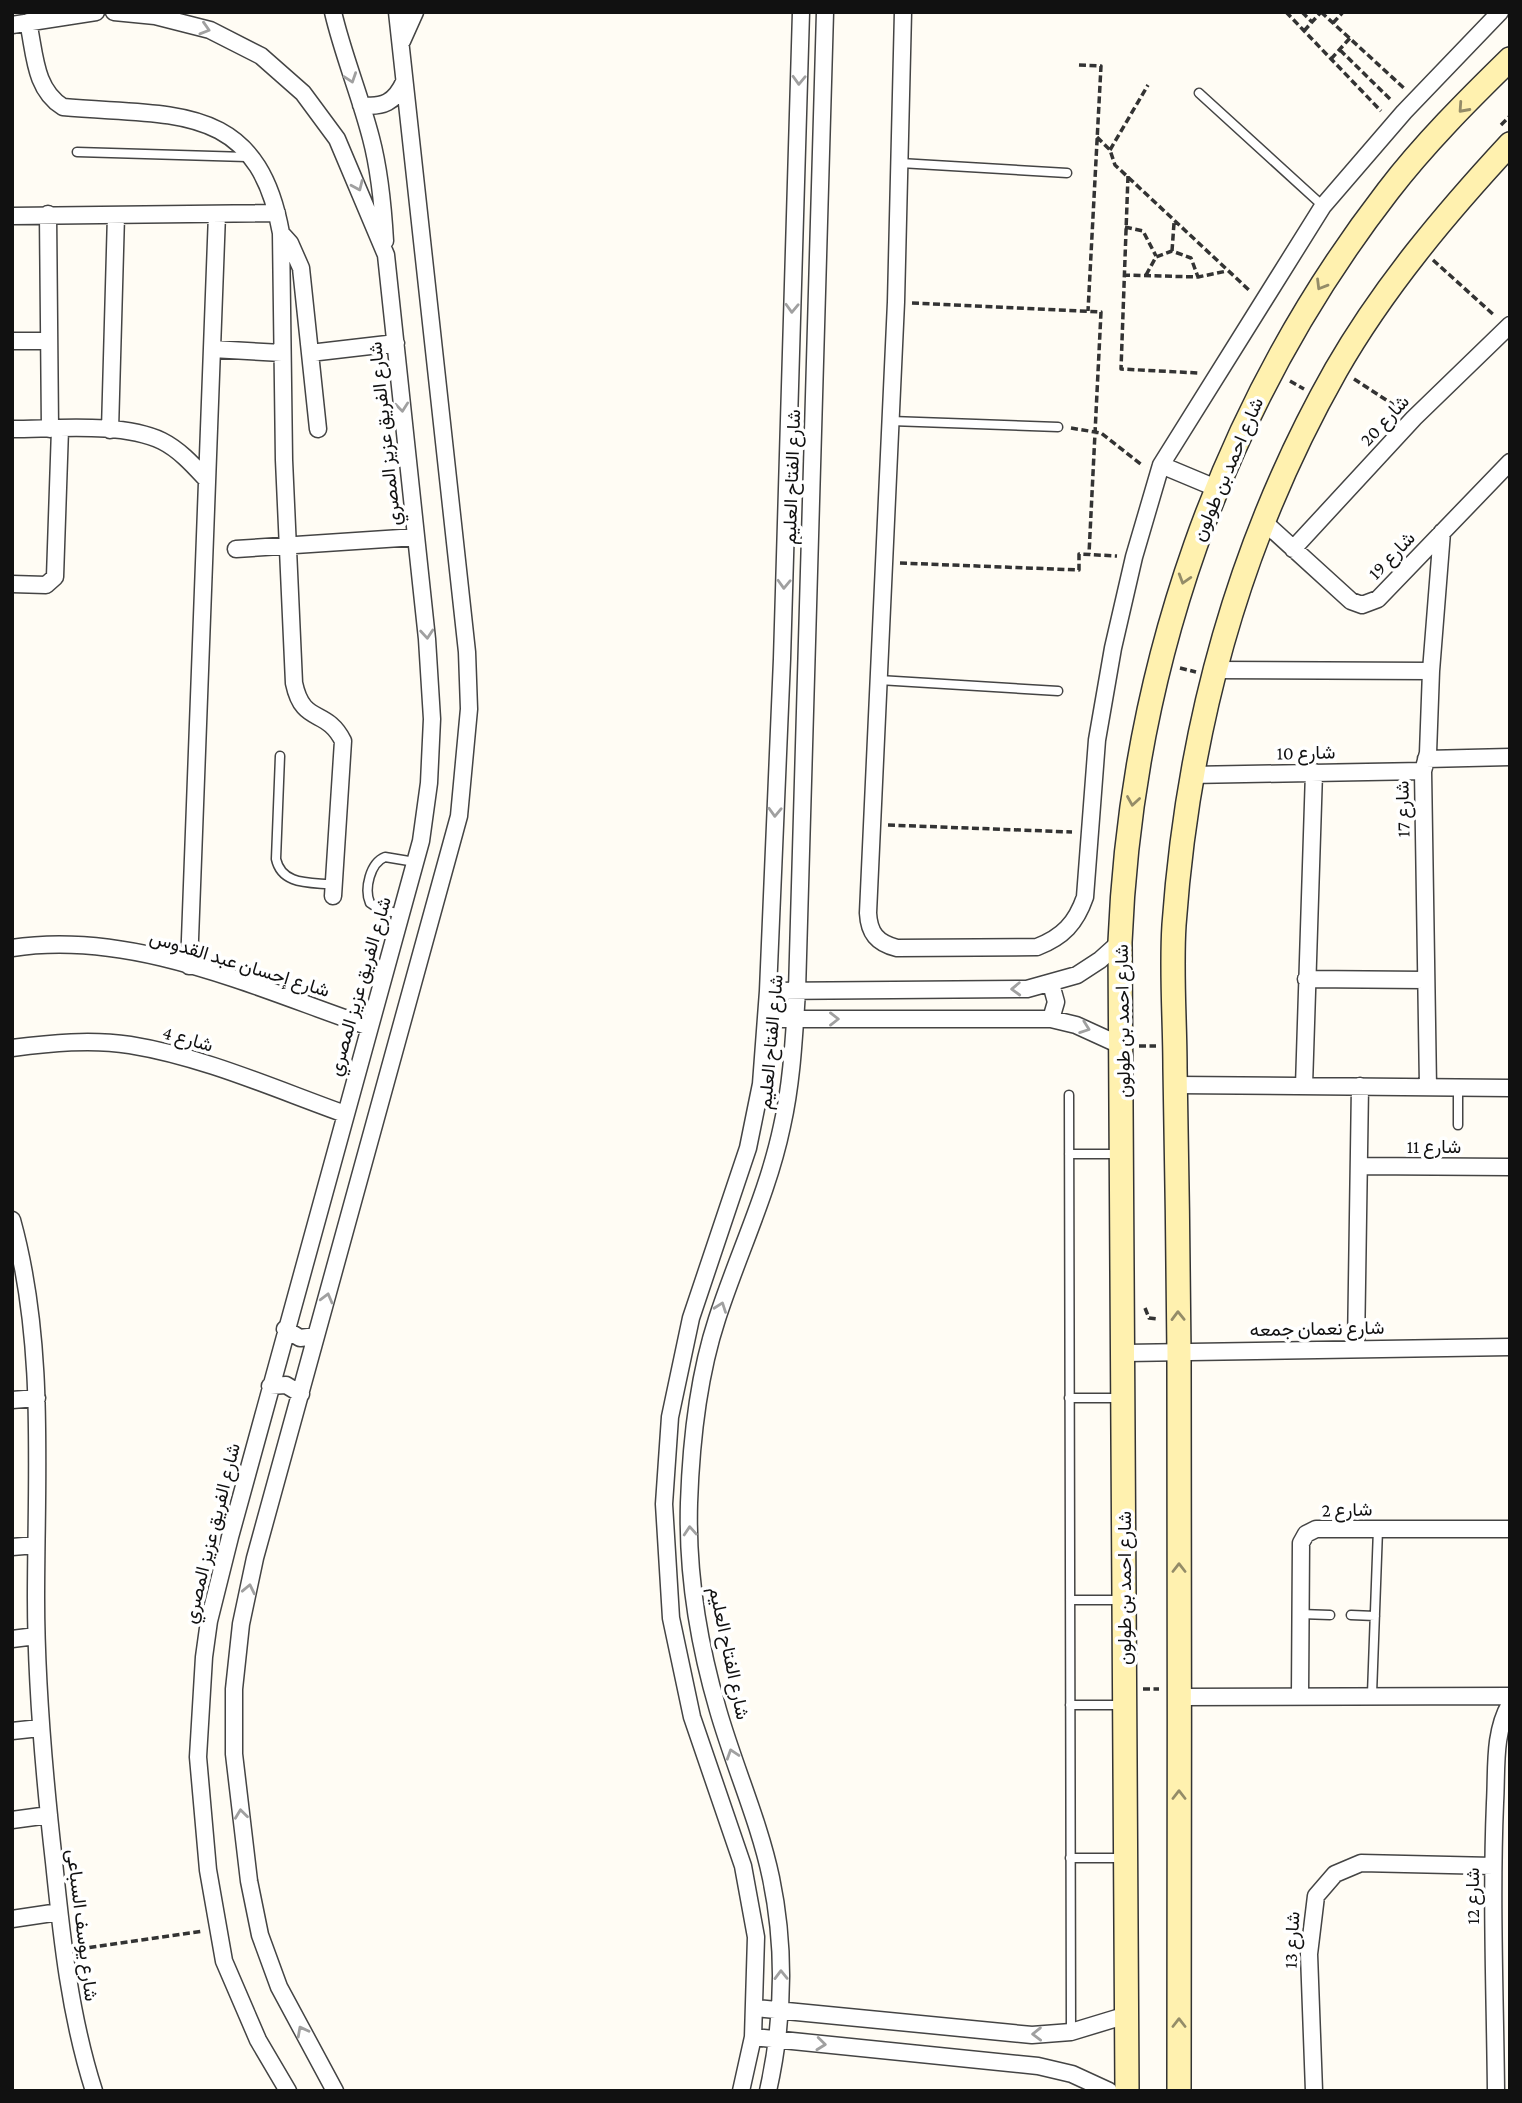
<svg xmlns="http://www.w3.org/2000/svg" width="1522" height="2103" viewBox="0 0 1522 2103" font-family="'Crimson Pro',Vazirmatn,serif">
	<rect width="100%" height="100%" fill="#fffcf4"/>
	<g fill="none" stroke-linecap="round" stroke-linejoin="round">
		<g stroke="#444" stroke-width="11">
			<path id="lane" d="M 1199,93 L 1323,206
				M 77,152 L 247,157
				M 900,163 L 1067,173
				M 891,421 L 1058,427
				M 879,680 L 1058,691
				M 280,756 L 276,859 C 282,886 311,882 334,885
				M 401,914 L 379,909 L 370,903 C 364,889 370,863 385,857 L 415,862
				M 1069,1095 L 1071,2032
				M 1458,1125 L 1458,1087
				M 1069,1154 L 1120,1154
				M 1069,1398 L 1122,1398
				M 1070,1600 L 1121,1600
				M 1300,1614 L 1330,1615
				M 1351,1615 L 1375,1616
				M 1372,1694 L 1378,1529
				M 1070,1705 L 1122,1705
				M 1070,1858 L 1123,1858"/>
		</g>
		<g stroke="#444" stroke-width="19">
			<path id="street" d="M 114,12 L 155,16 L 210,30 L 261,56 L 303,93 L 337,139 L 386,255 L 427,639 L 432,719 L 429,783 L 421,841 L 230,1537 L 209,1621 L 204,1657 L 198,1757 L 208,1870 L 224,1961 L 258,2040 L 288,2091
				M 333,12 C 343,55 360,95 371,138 C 380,172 383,206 385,241
				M 903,12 L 896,302 L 868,913 C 869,933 877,943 897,948 L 1037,947 C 1063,937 1076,923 1085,897 L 1097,740 L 1113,648 L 1134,557 L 1161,465 L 1323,206 L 1404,112 L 1500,12
				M 28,22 C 35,53 34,89 63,107 C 170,117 257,99 281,233 L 284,460 L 294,683 C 303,726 326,707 343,741 L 333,896
				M 12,25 L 96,12
				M 402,41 L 415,12
				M 361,105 C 383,108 395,102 404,82
				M 48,214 L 50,429
				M 12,216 L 277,213
				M 281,233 L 290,243 L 301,268 L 318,429
				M 12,341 L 49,341
				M 212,349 L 282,353
				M 310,353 L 396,343
				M 12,429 C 56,429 122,422 162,441 C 180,450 194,466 207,480
				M 110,430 L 116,215
				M 1161,465 L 1216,488
				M 1262,520 L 1351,601 L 1362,605 L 1378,599 L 1510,462
				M 236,549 L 416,537
				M 1293,549 L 1414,418 L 1510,325
				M 12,584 L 46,585 L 55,577 L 60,429
				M 1213,670 L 1431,671
				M 1426,759 L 1510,757
				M 1190,775 L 1423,771
				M 12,948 C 133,929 258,989 370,1027
				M 189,966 L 217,214
				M 1306,979 L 1425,980
				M 1051,984 L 1056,1002 L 1051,1019
				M 768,991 L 1027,989 L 1077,975 L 1100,960 L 1120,942
				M 766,1019 L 1051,1019 L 1076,1025 L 1122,1046
				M 12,1048 C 51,1043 91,1039 130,1045 C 204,1057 275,1089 345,1114
				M 1176,1085 L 1510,1088
				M 1304,1086 L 1314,772
				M 1428,1087 L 1423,771 L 1428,753 L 1431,671 L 1442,532
				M 1359,1166 L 1510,1167
				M 12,1220 C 46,1343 36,1472 36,1598 C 36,1687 44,1774 54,1862 C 62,1940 70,2016 94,2091
				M 285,1329 L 300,1338 L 316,1336
				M 1356,1348 L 1360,1086
				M 1125,1353 L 1510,1347
				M 270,1386 L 286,1385 L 301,1394
				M 12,1400 L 37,1398
				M 12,1547 L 36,1545
				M 12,1639 L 36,1636
				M 1300,1695 L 1301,1543 L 1306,1534 L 1316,1529 L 1510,1529
				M 1179,1697 L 1510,1696
				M 12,1731 L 40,1728
				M 12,1820 L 49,1815
				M 12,1919 L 59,1912
				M 756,2008 L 1032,2035 L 1071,2032 L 1127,2015
				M 753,2037 L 1038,2066 L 1072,2074 L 1109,2091
				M 335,2091 L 279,1987 L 260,1935 L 249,1881 L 234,1754 L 234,1689 L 241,1624 L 255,1558 L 459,816 L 469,709 L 467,652 L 397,12
				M 741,2091 L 753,2037 L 756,1937 L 743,1866 L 692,1717 L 671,1618 L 664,1504 L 670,1417 L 691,1318 L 748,1148 L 761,1084 L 768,991 L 782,659 L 801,12
				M 768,2091 C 784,2019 786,1950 771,1878 C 759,1821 734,1766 718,1710 C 699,1645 687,1572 689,1503 C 691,1443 698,1377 717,1319 C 738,1254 768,1193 782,1126 C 792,1082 794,1036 797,991 L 825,12
				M 1314,2091 L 1309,1954 L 1316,1896 L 1335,1874 L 1361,1863 L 1493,1866
				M 1496,2091 C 1495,1995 1491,1899 1495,1803 C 1497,1770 1493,1733 1510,1704"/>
		</g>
		<g stroke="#333" stroke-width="26">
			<path id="secondary" d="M 1127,2091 L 1120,942 C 1131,670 1221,407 1388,191 C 1424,144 1468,100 1510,59
				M 1179,2091 C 1179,1845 1180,1600 1179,1354 C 1178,1259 1177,1163 1175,1068 C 1175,1021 1171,972 1174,925 C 1188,729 1239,541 1336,370 C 1383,288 1446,213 1510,144"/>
		</g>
		<path stroke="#333" stroke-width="3.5" stroke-dasharray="7 3.5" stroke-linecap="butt" d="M 1286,12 L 1381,111
			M 1302,12 L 1312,22
			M 1321,12 L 1405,89
			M 1333,23 L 1343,12
			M 1304,31 L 1321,12
			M 1340,50 L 1391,100
			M 1331,59 L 1350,38
			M 1079,65 L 1101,66 L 1088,311
			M 1501,125 L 1510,116
			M 1097,137 L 1110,150 L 1115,165 L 1250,291
			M 1110,150 L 1148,85
			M 1128,176 L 1121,369 L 1198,373
			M 1125,227 L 1143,231 L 1156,256
			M 1172,251 L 1174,223
			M 1433,260 L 1495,316
			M 1123,275 L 1198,277 L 1227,271
			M 1146,275 L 1156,257 L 1172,251 L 1191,258 L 1198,277
			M 912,303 L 1101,312 L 1089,554
			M 1354,379 L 1400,409
			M 1290,381 L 1304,389
			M 1071,428 L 1101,433 L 1142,465
			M 900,563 L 1079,570 L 1079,554 L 1117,556
			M 1180,668 L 1196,672
			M 888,825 L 1072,832
			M 1139,1046 L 1156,1046
			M 1145,1308 L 1149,1318 L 1158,1319
			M 1143,1689 L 1159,1689
			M 79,1949 L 203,1931"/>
		<use href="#lane" stroke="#fff" stroke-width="8"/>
		<use href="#street" stroke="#fff" stroke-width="16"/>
		<use href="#secondary" stroke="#fff1af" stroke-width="23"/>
	</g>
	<defs><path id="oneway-chevron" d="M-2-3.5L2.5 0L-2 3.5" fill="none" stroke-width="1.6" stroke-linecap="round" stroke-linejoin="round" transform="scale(1.75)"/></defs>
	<g stroke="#a0a0a0">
		<use href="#oneway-chevron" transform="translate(205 29) rotate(17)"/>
		<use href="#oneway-chevron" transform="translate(351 78) rotate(71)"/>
		<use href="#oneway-chevron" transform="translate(799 80) rotate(92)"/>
		<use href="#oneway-chevron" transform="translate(358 186) rotate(66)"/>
		<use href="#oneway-chevron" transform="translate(792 308) rotate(92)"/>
		<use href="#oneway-chevron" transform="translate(402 407) rotate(84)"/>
		<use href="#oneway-chevron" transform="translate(784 584) rotate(92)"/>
		<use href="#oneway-chevron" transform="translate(427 634) rotate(85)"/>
		<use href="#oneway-chevron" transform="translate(775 812) rotate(92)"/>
		<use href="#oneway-chevron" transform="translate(1016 989) rotate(178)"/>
		<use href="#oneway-chevron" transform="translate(834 1019)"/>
		<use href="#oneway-chevron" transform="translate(1085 1028) rotate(20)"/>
		<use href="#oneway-chevron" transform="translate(327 1298) rotate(-75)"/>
		<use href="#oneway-chevron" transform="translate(721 1307) rotate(-70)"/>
		<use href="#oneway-chevron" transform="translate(690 1531) rotate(-94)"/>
		<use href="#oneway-chevron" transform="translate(249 1589) rotate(-78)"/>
		<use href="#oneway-chevron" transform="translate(732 1754) rotate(-108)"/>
		<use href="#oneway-chevron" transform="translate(241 1814) rotate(-97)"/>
		<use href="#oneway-chevron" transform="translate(781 1975) rotate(-91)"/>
		<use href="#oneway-chevron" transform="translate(302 2031) rotate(-118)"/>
		<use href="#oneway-chevron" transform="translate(1037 2034) rotate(179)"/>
		<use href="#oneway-chevron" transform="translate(821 2044) rotate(6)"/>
	</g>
	<g stroke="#948c68">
		<use href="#oneway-chevron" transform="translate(1463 108) rotate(132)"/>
		<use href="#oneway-chevron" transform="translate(1321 285) rotate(121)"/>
		<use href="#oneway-chevron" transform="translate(1184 579) rotate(107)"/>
		<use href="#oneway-chevron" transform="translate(1133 801) rotate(99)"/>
		<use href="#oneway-chevron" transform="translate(1178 1316) rotate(-91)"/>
		<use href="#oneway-chevron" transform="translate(1179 1568) rotate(-90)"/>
		<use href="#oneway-chevron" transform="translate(1179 1795) rotate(-90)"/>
		<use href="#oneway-chevron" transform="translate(1179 2023) rotate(-90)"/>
	</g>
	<g text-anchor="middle" stroke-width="7" stroke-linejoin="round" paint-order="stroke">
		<g font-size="19" fill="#111" stroke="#fff">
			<text transform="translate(1384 420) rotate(-47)" y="7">شارع 20</text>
			<text transform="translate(384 434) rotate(-96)" y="7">شارع الفريق عزيز المصري</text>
			<text transform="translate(1227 469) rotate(-67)" y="7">شارع احمد بن طولون</text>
			<text transform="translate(791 477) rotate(-88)" y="7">شارع الفتاح العليم</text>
			<text transform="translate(1391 555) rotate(-46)" y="7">شارع 19</text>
			<text transform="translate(1306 752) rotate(-1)" y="7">شارع 10</text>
			<text transform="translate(1402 809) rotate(-91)" y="7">شارع 17</text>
			<text transform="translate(240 963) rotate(17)" y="7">شارع إحسان عبد القدوس</text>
			<text transform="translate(359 986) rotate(-74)" y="7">شارع الفريق عزيز المصري</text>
			<text transform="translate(1122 1021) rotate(-91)" y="7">شارع احمد بن طولون</text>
			<text transform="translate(188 1038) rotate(16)" y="7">شارع 4</text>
			<text transform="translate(770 1042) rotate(-85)" y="7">شارع الفتاح العليم</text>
			<text x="1434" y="1153">شارع 11</text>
			<text transform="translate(1317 1328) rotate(-1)" y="7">شارع نعمان جمعه</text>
			<text transform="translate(1347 1509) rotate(-1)" y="7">شارع 2</text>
			<text transform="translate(211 1533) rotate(-76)" y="7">شارع الفريق عزيز المصري</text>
			<text transform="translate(1124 1588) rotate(-90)" y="7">شارع احمد بن طولون</text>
			<text transform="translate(730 1653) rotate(78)" y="7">شارع الفتاح العليم</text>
			<text transform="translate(1472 1896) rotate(-90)" y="7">شارع 12</text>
			<text transform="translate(83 1925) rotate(83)" y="7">شارع يوسف السباعى</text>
			<text transform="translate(1291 1940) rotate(-87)" y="7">شارع 13</text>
		</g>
	</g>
	<rect width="1522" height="2103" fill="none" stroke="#111111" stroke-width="28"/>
</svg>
